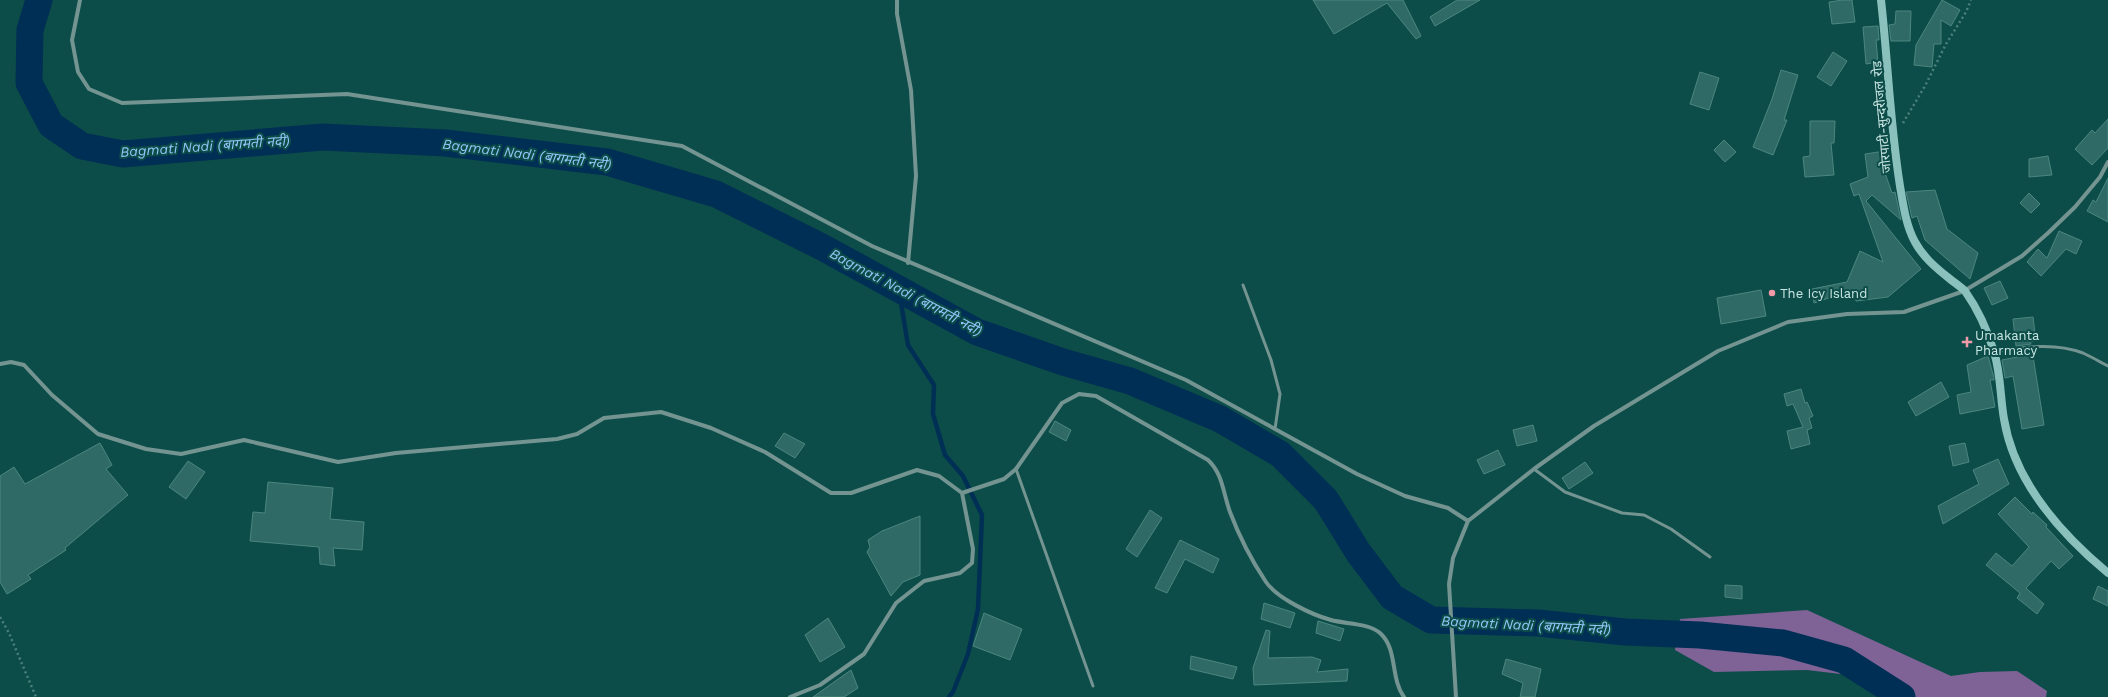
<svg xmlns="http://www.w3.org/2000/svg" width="2108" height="697" viewBox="0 0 2108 697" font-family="'Work Sans','Noto Sans Devanagari',sans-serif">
	<rect width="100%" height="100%" fill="#0d4d49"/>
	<path fill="#7f6396" d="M 1807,610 L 1951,676 L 1980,672 L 2017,671 L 2047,691 L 2046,697 L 1889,697 L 1876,687 L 1849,675 L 1807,670 L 1714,672 L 1675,650 L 1680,619 Z"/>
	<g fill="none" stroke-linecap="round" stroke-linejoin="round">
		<path stroke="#002f55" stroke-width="4.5" d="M 899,291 L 908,345 L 934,385 L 933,414 L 945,455 L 963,476 L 982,515 L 978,609 L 968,654 L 953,692 L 949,697"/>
		<path stroke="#002f55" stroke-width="27" d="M 39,0 L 30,30 L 29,83 L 51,125 L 82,146 L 123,154 L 323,137 L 445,143 L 607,162 L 716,194 L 822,247 L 977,332 L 1063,362 L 1130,381 L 1220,419 L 1280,454 L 1326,500 L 1358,552 L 1392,597 L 1431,620 L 1538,623 L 1625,632 L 1700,635 L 1783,643 L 1844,660 L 1902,697"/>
	</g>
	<path fill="#306a66" stroke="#4c8681" d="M 1313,0 L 1403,0 L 1421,36 L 1416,39 L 1387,3 L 1334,34 Z
		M 1457,0 L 1480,0 L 1435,26 L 1430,17 Z
		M 1843,0 L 1852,0 L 1855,22 L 1832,24 L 1829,2 Z
		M 1942,0 L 1960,10 L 1951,26 L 1941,20 L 1941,44 L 1934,44 L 1932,67 L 1914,65 L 1916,45 Z
		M 1896,11 L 1911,11 L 1910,41 L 1891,41 L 1889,25 L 1895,24 Z
		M 1878,26 L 1879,40 L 1876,40 L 1878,62 L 1866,64 L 1863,27 Z
		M 1833,52 L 1847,61 L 1831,86 L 1817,77 Z
		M 1781,70 L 1798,75 L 1784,120 L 1787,120 L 1773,155 L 1753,147 L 1772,99 Z
		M 1700,72 L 1719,78 L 1709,110 L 1690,104 Z
		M 2108,119 L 2108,148 L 2092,165 L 2075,149 L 2092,130 L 2095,133 Z
		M 1810,121 L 1835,121 L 1834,143 L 1831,143 L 1834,175 L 1805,177 L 1803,157 L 1810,156 Z
		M 1724,140 L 1736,152 L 1725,162 L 1714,150 Z
		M 1885,151 L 1888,170 L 1884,170 L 1892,193 L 1895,192 L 1901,220 L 1872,195 L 1866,201 L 1921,269 L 1888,297 L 1856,301 L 1855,289 L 1814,303 L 1812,289 L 1847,282 L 1860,251 L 1883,262 L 1859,194 L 1854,196 L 1850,184 L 1868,177 L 1865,154 Z
		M 2048,156 L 2052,175 L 2029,177 L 2029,159 Z
		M 2108,178 L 2108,222 L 2087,211 L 2093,200 L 2096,202 Z
		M 1935,190 L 1947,229 L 1978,253 L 1970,279 L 1925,240 L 1917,216 L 1912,218 L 1906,192 Z
		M 2029,193 L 2040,204 L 2031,213 L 2020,203 Z
		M 2059,231 L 2082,241 L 2076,254 L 2066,249 L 2041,276 L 2027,262 L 2038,249 L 2047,258 Z
		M 2000,281 L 2008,298 L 1992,305 L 1984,288 Z
		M 1761,290 L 1766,316 L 1721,324 L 1717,298 Z
		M 2033,317 L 2036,341 L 2030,342 L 2031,344 L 2016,346 L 2013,319 Z
		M 2032,350 L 2044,425 L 2022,429 L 2013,376 L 2005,378 L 2002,360 L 2017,357 L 2016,352 Z
		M 1988,356 L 1994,378 L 1994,380 L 1990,380 L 1995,407 L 1960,414 L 1957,395 L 1971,392 L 1967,365 Z
		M 1941,382 L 1949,397 L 1916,416 L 1908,402 Z
		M 1801,389 L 1805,403 L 1807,402 L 1813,416 L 1809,418 L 1812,428 L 1807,430 L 1810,444 L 1791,449 L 1787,431 L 1803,427 L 1793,404 L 1787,406 L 1784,394 Z
		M 1055,421 L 1071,430 L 1066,441 L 1049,432 Z
		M 1533,425 L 1537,441 L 1517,446 L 1513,430 Z
		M 784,433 L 805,444 L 795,458 L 775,446 Z
		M 100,443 L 112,465 L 106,469 L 128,495 L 65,548 L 66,550 L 28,575 L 31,579 L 7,594 L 0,582 L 0,476 L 14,467 L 25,484 Z
		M 1965,443 L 1969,462 L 1953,466 L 1949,446 Z
		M 1498,450 L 1505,465 L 1484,474 L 1477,460 Z
		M 1998,459 L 2009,484 L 1943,524 L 1938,506 L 1979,484 L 1973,470 Z
		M 188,461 L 205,472 L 186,499 L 169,487 Z
		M 1585,462 L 1593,473 L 1569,489 L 1562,478 Z
		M 268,482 L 333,488 L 330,519 L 364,522 L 362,550 L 333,548 L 335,566 L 320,564 L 319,547 L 250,541 L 253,512 L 265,513 Z
		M 2015,497 L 2032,514 L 2033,512 L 2047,525 L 2046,527 L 2073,556 L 2059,569 L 2051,561 L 2026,588 L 2044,604 L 2037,614 L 2017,598 L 2020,593 L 1986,565 L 1996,553 L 2012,566 L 2029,547 L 1998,514 Z
		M 1150,510 L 1162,518 L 1137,557 L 1126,549 Z
		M 920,516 L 920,575 L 903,582 L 891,596 L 867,552 L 870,547 L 868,540 L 882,531 Z
		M 1180,540 L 1219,559 L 1213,573 L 1185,559 L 1167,593 L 1155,588 Z
		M 1725,585 L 1742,586 L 1742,599 L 1725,597 Z
		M 2098,586 L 2108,591 L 2108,606 L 2093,599 Z
		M 1264,603 L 1295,613 L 1290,628 L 1261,619 Z
		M 984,613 L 1022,629 L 1010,660 L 973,646 Z
		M 828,618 L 845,647 L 820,662 L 805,635 Z
		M 1318,621 L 1344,629 L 1340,641 L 1316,633 Z
		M 1266,630 L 1270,631 L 1268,658 L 1312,657 L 1321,660 L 1317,672 L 1348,669 L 1347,681 L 1254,685 L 1253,668 Z
		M 1191,656 L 1237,667 L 1233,679 L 1190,669 Z
		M 1506,659 L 1541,669 L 1535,697 L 1520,697 L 1523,683 L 1502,674 Z
		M 851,670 L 858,688 L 844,697 L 813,697 Z"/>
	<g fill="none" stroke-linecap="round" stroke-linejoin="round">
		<path stroke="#4c807c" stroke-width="2.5" stroke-dasharray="2 3" stroke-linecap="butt" d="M 1903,123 L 1925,86 L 1946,44 L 1966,12 L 1971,0
			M 0,617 L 9,633 L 36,697"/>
		<path stroke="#739491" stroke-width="3" d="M 1243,285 L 1271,360 L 1280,394 L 1275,429
			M 1994,352 C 2024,347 2054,342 2083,353 C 2092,357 2100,362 2108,366
			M 1016,469 L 1093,686
			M 1534,469 L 1565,492 L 1622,513 L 1644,515 L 1671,529 L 1710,557"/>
		<path stroke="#739491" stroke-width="4" d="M 80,0 L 72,40 L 78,72 L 89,89 L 122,103 L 347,94 L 682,146 L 872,246 L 1186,380 L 1357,474 L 1405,496 L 1448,508 L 1468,521
			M 897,0 L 897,14 L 911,90 L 916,176 L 908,263
			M 0,364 L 11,362 L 24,365 L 52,395 L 98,434 L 146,449 L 181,454 L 244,440 L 338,462 L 396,453 L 557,439 L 577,434 L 604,418 L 661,412 L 711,428 L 765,452 L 831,493 L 851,493 L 917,470 L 939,476 L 962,493 L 973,549 L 972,563 L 960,573 L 924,581 L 896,603 L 864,654 L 820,685 L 790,697
			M 962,493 L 1004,479 L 1016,469 L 1062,403 L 1079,394 L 1096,396 L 1208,460 C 1223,474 1223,493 1230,512 C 1239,536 1252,561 1266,582 C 1277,598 1312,615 1331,620 C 1345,624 1369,623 1380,633 C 1398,649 1390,678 1404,697
			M 1456,697 L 1449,584 L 1453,558 L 1468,521 L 1534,469 L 1594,426 L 1718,351 L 1788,322 L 1847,314 L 1904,312 L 1964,291 L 2022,256 L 2048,233 L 2075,207 L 2100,177 L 2108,162"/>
		<path stroke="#8bc1bc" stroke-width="8" d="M 1881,0 C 1888,62 1890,124 1900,186 C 1903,204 1906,226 1915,242 C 1923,257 1936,268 1950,279 C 1955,283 1961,287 1965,291 C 1977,308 1988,332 1994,352 C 2001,374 2000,397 2004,419 C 2014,481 2061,534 2108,573"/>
	</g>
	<g fill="#f39aa9" stroke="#0d4d49" stroke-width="1.5">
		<circle cx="1772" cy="293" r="4"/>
		<path d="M1965 336h4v4h4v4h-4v4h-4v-4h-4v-4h4z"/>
	</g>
	<g text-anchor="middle" stroke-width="4" stroke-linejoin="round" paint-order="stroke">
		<g font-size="13" fill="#c9e6e3" stroke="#0d4d49">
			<text transform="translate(1881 117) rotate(-95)" y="5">जोरपाटी-सुन्दरीजल रोड</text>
		</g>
		<g font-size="13" fill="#c9e6e3" stroke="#0d4d49" text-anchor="start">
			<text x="1780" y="298">The Icy Island</text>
			<text x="1975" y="340">Umakanta<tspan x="1975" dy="15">Pharmacy</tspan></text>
		</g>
		<g font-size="14" font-style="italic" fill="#93c7fa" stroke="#0d4d49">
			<text transform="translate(205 146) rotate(-4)" y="5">Bagmati Nadi (बागमती नदी)</text>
			<text transform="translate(527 154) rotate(7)" y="5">Bagmati Nadi (बागमती नदी)</text>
			<text transform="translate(906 292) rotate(28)" y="5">Bagmati Nadi (बागमती नदी)</text>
			<text transform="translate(1526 625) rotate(3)" y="5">Bagmati Nadi (बागमती नदी)</text>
		</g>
	</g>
</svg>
